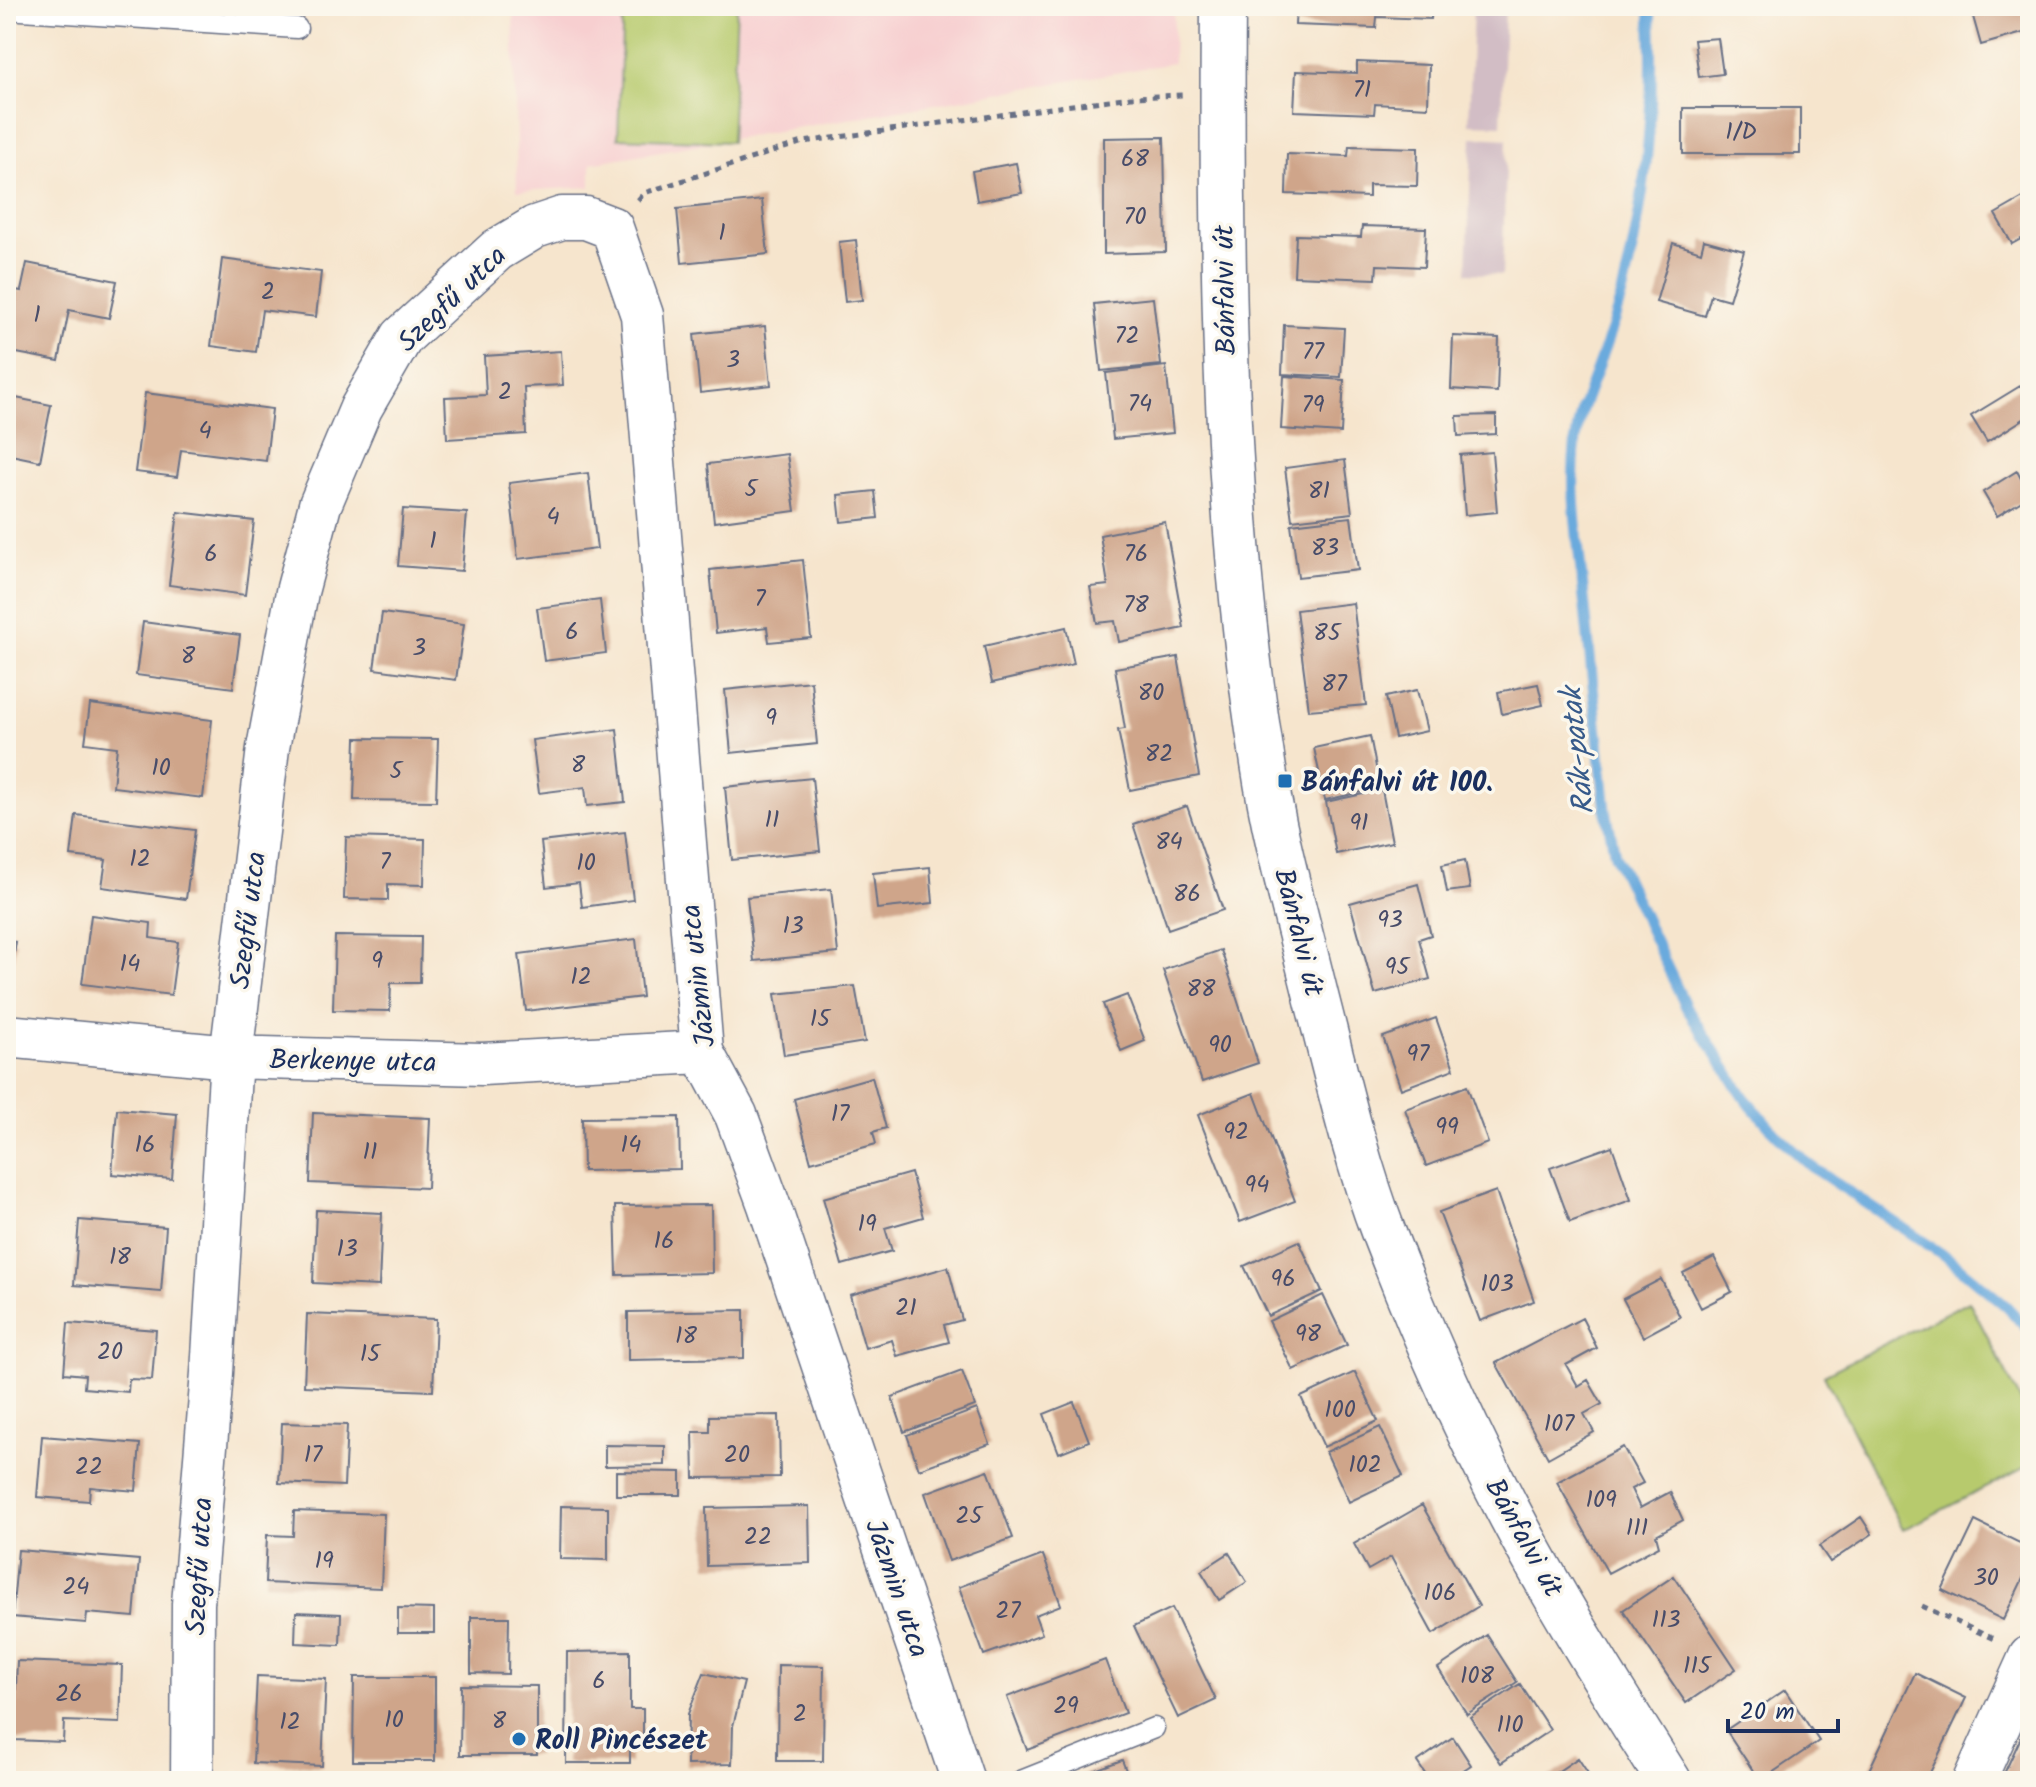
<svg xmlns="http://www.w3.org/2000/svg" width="2036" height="1787" viewBox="0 0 2036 1787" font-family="Kalam,sans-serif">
	<rect width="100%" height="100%" fill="#fbf7ec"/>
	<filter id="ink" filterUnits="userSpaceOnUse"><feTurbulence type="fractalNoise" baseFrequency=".0125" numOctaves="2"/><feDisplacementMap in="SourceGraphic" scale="16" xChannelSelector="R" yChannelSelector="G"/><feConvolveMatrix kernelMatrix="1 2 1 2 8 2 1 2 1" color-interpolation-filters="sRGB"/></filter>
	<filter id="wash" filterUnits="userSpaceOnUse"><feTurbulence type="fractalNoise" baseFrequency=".006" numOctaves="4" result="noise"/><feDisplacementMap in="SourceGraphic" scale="32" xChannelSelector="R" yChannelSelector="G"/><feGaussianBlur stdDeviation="1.8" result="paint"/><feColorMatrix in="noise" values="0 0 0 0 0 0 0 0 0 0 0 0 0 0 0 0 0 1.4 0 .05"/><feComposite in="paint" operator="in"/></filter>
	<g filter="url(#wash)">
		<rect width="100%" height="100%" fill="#f6e5cd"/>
		<path fill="#f7cfd0" d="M 513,6 L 1174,6 L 1173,63 L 591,163 L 591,187 L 517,191 Z"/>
		<path fill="#d2bdc5" d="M 1473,6 L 1505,6 L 1501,125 L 1469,124 Z
			M 1472,137 L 1507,139 L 1502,275 L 1467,273 Z"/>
		<path fill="#b7ca6d" stroke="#697c66" stroke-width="2" d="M 623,6 L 737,6 L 731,142 L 618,138 Z
			M 1969,1301 L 2030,1419 L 2030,1465 L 1903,1530 L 1824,1375 Z"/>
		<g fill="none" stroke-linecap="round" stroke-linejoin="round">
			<path stroke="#6aaadd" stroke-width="11" d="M 1650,6 C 1655,94 1648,183 1628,269 C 1618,316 1599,363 1582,409 C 1565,469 1578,537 1584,598 C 1592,669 1599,740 1606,811 L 1615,855 L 1686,1007 L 1744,1097 L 1776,1134 L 1812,1167 L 1948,1258 L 2006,1306 L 2030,1331"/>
		</g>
		<g id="blocks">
			<path fill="#cfa58a" d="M 1296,6 L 1432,6 L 1431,19 L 1377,17 L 1376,28 L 1295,25 Z
				M 1970,6 L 2030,6 L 2030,31 L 1981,45 Z
				M 1718,38 L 1723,74 L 1699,77 L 1694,40 Z
				M 1357,62 L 1429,65 L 1428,107 L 1375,104 L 1374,114 L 1294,111 L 1296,71 L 1357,73 Z
				M 1683,108 L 1800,108 L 1800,154 L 1683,154 Z
				M 1164,137 L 1166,252 L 1104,254 L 1104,138 Z
				M 1349,146 L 1418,148 L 1417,186 L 1369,185 L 1369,197 L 1286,194 L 1287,154 L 1348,156 Z
				M 1016,163 L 1022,193 L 977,201 L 972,171 Z
				M 2030,194 L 2030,234 L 2012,244 L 1995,214 Z
				M 762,200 L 768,254 L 682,263 L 677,209 Z
				M 1362,226 L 1426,228 L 1424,267 L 1377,265 L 1376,279 L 1294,276 L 1296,235 L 1361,237 Z
				M 856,240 L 862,300 L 845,302 L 839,242 Z
				M 1704,240 L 1744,251 L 1729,300 L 1711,295 L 1705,316 L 1656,302 L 1673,243 L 1701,252 Z
				M 222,259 L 321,272 L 316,317 L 262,310 L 256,352 L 211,346 Z
				M 27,263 L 117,281 L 109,318 L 69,310 L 59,361 L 6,351 L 6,288 L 21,291 Z
				M 1153,298 L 1161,365 L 1101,371 L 1094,304 Z
				M 1284,325 L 1344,328 L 1341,377 L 1282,374 Z
				M 765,326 L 771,385 L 700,393 L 694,334 Z
				M 1453,336 L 1499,338 L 1497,392 L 1451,389 Z
				M 561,351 L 563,385 L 524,387 L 526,434 L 447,439 L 445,397 L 486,395 L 484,356 Z
				M 1166,366 L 1173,433 L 1113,439 L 1106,373 Z
				M 1284,376 L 1344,380 L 1341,433 L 1281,429 Z
				M 2030,380 L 2030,415 L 1987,442 L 1971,416 Z
				M 145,393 L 272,409 L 266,461 L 181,450 L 177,477 L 135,472 Z
				M 6,396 L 51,405 L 40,461 L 6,454 Z
				M 1496,415 L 1496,434 L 1458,436 L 1457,416 Z
				M 1492,452 L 1497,512 L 1465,515 L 1460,455 Z
				M 787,454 L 795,511 L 714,522 L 708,464 Z
				M 1345,460 L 1352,513 L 1292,520 L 1285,468 Z
				M 2017,471 L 2030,496 L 1997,516 L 1983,492 Z
				M 588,473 L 597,549 L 518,559 L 509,483 Z
				M 875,491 L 878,518 L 841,522 L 838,495 Z
				M 403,509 L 467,513 L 462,571 L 398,566 Z
				M 178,512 L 254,521 L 245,595 L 169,585 Z
				M 1351,517 L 1358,570 L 1298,577 L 1291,524 Z
				M 1165,522 L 1184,628 L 1119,642 L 1115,621 L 1097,623 L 1090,587 L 1108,585 L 1100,535 Z
				M 803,560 L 811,638 L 769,642 L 767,627 L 716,633 L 710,570 Z
				M 600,600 L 606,653 L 544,661 L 537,608 Z
				M 1353,603 L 1366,705 L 1309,710 L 1296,610 Z
				M 382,613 L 464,624 L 456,680 L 374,669 Z
				M 143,622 L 240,635 L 233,688 L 136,675 Z
				M 1066,627 L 1074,664 L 992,683 L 984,646 Z
				M 1178,657 L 1199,776 L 1130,790 L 1118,730 L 1125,729 L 1115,668 Z
				M 811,681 L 817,744 L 731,753 L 725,690 Z
				M 1538,684 L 1543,705 L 1502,714 L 1498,692 Z
				M 1417,690 L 1427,731 L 1395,738 L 1386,697 Z
				M 90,704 L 212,720 L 203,798 L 113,787 L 117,747 L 85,743 Z
				M 617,729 L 625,802 L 587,806 L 585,787 L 539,793 L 532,740 Z
				M 1370,736 L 1380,788 L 1325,800 L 1314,748 Z
				M 356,738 L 438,739 L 436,801 L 354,800 Z
				M 812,778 L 820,851 L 732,860 L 725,787 Z
				M 1382,790 L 1392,842 L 1336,854 L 1326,802 Z
				M 1187,806 L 1223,910 L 1168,929 L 1133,824 Z
				M 76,815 L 195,830 L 186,899 L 102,887 L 106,860 L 71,856 Z
				M 625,832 L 633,900 L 582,907 L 579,883 L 546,887 L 541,842 Z
				M 346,837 L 425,839 L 424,885 L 388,884 L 388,900 L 344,899 Z
				M 1465,860 L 1470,889 L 1447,892 L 1442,865 Z
				M 930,867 L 933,903 L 877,909 L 873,873 Z
				M 1418,884 L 1431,935 L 1419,939 L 1430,979 L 1375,994 L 1350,903 Z
				M 831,889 L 838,953 L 754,961 L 747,897 Z
				M 91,915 L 151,923 L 150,938 L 178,942 L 171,995 L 82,984 Z
				M 335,936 L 421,937 L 420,983 L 391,983 L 390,1011 L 333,1010 Z
				M 636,939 L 642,997 L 526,1011 L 519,954 Z
				M 6,941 L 16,942 L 9,986 L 6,986 Z
				M 1221,950 L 1258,1063 L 1202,1082 L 1163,970 Z
				M 855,986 L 865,1042 L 784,1055 L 775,994 Z
				M 1127,995 L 1145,1041 L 1121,1051 L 1103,1004 Z
				M 1436,1018 L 1454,1069 L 1401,1089 L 1383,1037 Z
				M 872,1077 L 886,1128 L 873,1132 L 876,1144 L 811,1162 L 794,1099 Z
				M 1467,1086 L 1488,1143 L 1426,1166 L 1405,1109 Z
				M 1254,1093 L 1295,1201 L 1240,1222 L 1198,1115 Z
				M 117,1109 L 177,1114 L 172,1179 L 112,1174 Z
				M 313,1113 L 430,1118 L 427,1188 L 310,1183 Z
				M 679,1117 L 680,1169 L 583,1171 L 582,1118 Z
				M 1612,1146 L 1631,1200 L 1570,1222 L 1550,1168 Z
				M 911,1173 L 923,1217 L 885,1228 L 892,1251 L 842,1265 L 823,1198 Z
				M 1496,1191 L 1534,1301 L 1480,1321 L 1439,1212 Z
				M 711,1205 L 712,1273 L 617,1275 L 615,1206 Z
				M 316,1210 L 382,1213 L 379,1286 L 313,1283 Z
				M 79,1220 L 166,1227 L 161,1292 L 74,1285 Z
				M 1299,1241 L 1322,1291 L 1268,1316 L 1244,1266 Z
				M 1714,1257 L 1732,1292 L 1701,1308 L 1683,1273 Z
				M 948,1267 L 962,1320 L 944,1325 L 949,1342 L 897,1356 L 892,1340 L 865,1348 L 850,1295 Z
				M 1661,1279 L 1680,1317 L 1643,1337 L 1623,1299 Z
				M 1323,1295 L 1347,1345 L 1293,1370 L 1269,1321 Z
				M 744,1310 L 744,1358 L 628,1360 L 628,1312 Z
				M 307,1314 L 436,1319 L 433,1391 L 304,1386 Z
				M 1582,1318 L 1597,1348 L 1566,1365 L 1578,1386 L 1588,1380 L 1602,1404 L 1584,1414 L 1594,1432 L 1548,1458 L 1496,1363 Z
				M 68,1323 L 156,1330 L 152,1380 L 129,1379 L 128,1392 L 84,1388 L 85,1375 L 64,1373 Z
				M 962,1371 L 975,1406 L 904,1432 L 892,1397 Z
				M 1355,1372 L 1378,1421 L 1324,1447 L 1301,1397 Z
				M 1074,1402 L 1089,1441 L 1059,1453 L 1044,1414 Z
				M 977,1409 L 990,1444 L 919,1469 L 907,1435 Z
				M 779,1415 L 780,1477 L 694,1478 L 693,1432 L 710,1432 L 710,1416 Z
				M 282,1423 L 347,1425 L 344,1486 L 279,1483 Z
				M 1380,1427 L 1403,1476 L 1349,1502 L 1326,1452 Z
				M 42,1436 L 140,1444 L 136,1491 L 90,1487 L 89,1501 L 37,1497 Z
				M 605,1445 L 665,1446 L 665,1465 L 605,1466 Z
				M 1623,1447 L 1643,1483 L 1631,1489 L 1640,1508 L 1670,1492 L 1683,1520 L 1656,1535 L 1659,1546 L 1608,1573 L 1557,1482 Z
				M 988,1470 L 1013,1538 L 949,1561 L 925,1493 Z
				M 616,1471 L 681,1472 L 681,1495 L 616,1495 Z
				M 1422,1505 L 1479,1606 L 1433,1634 L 1391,1557 L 1368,1570 L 1354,1544 Z
				M 561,1506 L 608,1507 L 608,1560 L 560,1559 Z
				M 809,1506 L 810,1563 L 707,1566 L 706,1508 Z
				M 294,1511 L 384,1514 L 381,1588 L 265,1583 L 267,1535 L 293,1536 Z
				M 1861,1517 L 1872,1534 L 1830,1562 L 1819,1546 Z
				M 1975,1521 L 2030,1548 L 2030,1564 L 2003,1620 L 1942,1590 Z
				M 18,1550 L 139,1560 L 134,1617 L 87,1613 L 86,1623 L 12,1617 Z
				M 1229,1553 L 1247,1582 L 1219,1600 L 1201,1571 Z
				M 1043,1555 L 1061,1605 L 1035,1615 L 1042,1634 L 984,1655 L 959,1587 Z
				M 1674,1576 L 1736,1669 L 1686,1703 L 1623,1610 Z
				M 398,1608 L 434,1609 L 434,1633 L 398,1633 Z
				M 1172,1608 L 1216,1700 L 1178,1718 L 1134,1626 Z
				M 296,1612 L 341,1614 L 340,1645 L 295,1643 Z
				M 471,1617 L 509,1617 L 508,1674 L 471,1673 Z
				M 1487,1635 L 1517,1682 L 1467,1714 L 1438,1668 Z
				M 630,1651 L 630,1709 L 643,1709 L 643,1746 L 630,1745 L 630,1763 L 566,1763 L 567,1652 Z
				M 1105,1660 L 1125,1713 L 1027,1750 L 1007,1697 Z
				M 17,1661 L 122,1665 L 120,1723 L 64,1721 L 63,1742 L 14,1740 Z
				M 778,1665 L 824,1666 L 823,1761 L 777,1761 Z
				M 704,1673 L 744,1682 L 733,1726 L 732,1764 L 687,1765 L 688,1714 Z
				M 1915,1673 L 1966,1698 L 1926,1781 L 1891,1781 L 1869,1770 Z
				M 257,1676 L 326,1679 L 322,1766 L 253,1763 Z
				M 354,1677 L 435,1677 L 435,1761 L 353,1761 Z
				M 1520,1684 L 1550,1730 L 1501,1763 L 1470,1717 Z
				M 461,1685 L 537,1686 L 537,1755 L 460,1755 Z
				M 1785,1690 L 1819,1741 L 1760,1781 L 1726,1730 Z
				M 2030,1718 L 2030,1781 L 2008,1781 L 2002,1778 Z
				M 1453,1737 L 1471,1765 L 1447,1781 L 1430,1781 L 1417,1762 Z
				M 1578,1758 L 1593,1781 L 1544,1781 Z
				M 1122,1760 L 1130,1781 L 1065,1781 Z"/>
		</g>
	</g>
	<g filter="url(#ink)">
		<use href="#blocks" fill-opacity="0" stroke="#686f85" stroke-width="2"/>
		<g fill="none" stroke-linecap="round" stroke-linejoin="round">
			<g stroke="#686f85" stroke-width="23">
				<path id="lane" d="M 6,9 L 297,28
					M 1021,1781 L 1154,1728"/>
			</g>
			<g stroke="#686f85" stroke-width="45">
				<path id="street" d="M 6,1036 L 231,1057 L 482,1064 L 702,1052
					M 192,1781 L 193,1604 L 212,1373 L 231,1057 L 268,748 L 297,592 L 320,505 L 361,408 L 402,337 L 497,250 L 535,227 L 562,218 L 586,218 L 612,228 L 642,315 L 702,1052 L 736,1115 L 769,1205 L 963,1781
					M 1974,1781 L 2030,1657"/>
			</g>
			<g stroke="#686f85" stroke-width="47">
				<path id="secondary" d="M 1223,6 C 1221,259 1223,512 1263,763 C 1275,843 1298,921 1317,1000 C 1337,1078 1355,1158 1384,1234 C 1421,1330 1463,1425 1511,1516 C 1559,1607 1614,1694 1669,1781"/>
			</g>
			<path stroke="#686f85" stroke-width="5" stroke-dasharray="6 6" stroke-linecap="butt" d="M 638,200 L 644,193 L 803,142 L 1131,97 L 1182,95
				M 1922,1606 L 1996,1640"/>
			<use href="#lane" stroke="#fff" stroke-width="20"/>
			<use href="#street" stroke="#fff" stroke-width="42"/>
			<use href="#secondary" stroke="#fff" stroke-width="44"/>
		</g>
	</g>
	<g fill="#1f6fb2" stroke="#fbf7ec" stroke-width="3">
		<rect x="1277" y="773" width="16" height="16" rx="4"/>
		<circle cx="519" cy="1739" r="8"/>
	</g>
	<g text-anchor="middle" stroke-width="7" stroke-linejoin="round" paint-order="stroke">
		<g font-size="24" fill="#484c69">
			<text x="1362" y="97">71</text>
			<text x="1741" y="139">1/D</text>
			<text x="1135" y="166">68</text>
			<text x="1135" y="224">70</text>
			<text x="722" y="240">1</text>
			<text x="268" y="299">2</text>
			<text x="37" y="322">1</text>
			<text x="1127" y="343">72</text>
			<text x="1313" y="359">77</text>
			<text x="733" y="367">3</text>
			<text x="505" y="399">2</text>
			<text x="1140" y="411">74</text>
			<text x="1313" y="412">79</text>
			<text x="205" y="438">4</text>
			<text x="751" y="496">5</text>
			<text x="1319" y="498">81</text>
			<text x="553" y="524">4</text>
			<text x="433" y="548">1</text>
			<text x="1325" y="555">83</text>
			<text x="211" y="561">6</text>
			<text x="1136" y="561">76</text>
			<text x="760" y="606">7</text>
			<text x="1136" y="612">78</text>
			<text x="572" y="639">6</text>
			<text x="1327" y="640">85</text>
			<text x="419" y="655">3</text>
			<text x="188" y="663">8</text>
			<text x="1334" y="691">87</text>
			<text x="1151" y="700">80</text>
			<text x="771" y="725">9</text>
			<text x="1159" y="761">82</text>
			<text x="578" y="772">8</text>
			<text x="161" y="775">10</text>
			<text x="396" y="778">5</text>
			<text x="772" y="827">11</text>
			<text x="1359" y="830">91</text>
			<text x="1169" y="849">84</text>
			<text x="140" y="866">12</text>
			<text x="385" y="869">7</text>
			<text x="586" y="870">10</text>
			<text x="1187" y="901">86</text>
			<text x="1390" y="927">93</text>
			<text x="793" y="933">13</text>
			<text x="377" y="968">9</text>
			<text x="130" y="971">14</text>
			<text x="1397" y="974">95</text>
			<text x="581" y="984">12</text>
			<text x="1201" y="996">88</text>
			<text x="820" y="1026">15</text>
			<text x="1220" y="1052">90</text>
			<text x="1418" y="1061">97</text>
			<text x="840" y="1121">17</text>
			<text x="1447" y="1134">99</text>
			<text x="1236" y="1139">92</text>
			<text x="145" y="1152">16</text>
			<text x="631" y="1152">14</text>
			<text x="370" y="1159">11</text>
			<text x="1257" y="1192">94</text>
			<text x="867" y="1231">19</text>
			<text x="664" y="1248">16</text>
			<text x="347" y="1256">13</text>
			<text x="120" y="1264">18</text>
			<text x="1283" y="1286">96</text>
			<text x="1497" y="1291">103</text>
			<text x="906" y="1315">21</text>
			<text x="1308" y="1341">98</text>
			<text x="686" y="1343">18</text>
			<text x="110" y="1359">20</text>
			<text x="370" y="1361">15</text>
			<text x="1340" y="1417">100</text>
			<text x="1559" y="1431">107</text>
			<text x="313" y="1462">17</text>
			<text x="737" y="1462">20</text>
			<text x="1365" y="1472">102</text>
			<text x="89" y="1474">22</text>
			<text x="1601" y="1507">109</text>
			<text x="969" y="1523">25</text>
			<text x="1637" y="1535">111</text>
			<text x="758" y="1544">22</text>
			<text x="324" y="1568">19</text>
			<text x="1986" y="1585">30</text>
			<text x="76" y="1594">24</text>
			<text x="1440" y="1600">106</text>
			<text x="1008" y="1618">27</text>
			<text x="1666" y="1627">113</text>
			<text x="1697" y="1673">115</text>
			<text x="1477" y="1683">108</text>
			<text x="599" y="1688">6</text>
			<text x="69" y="1701">26</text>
			<text x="1066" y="1713">29</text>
			<text x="800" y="1721">2</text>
			<text x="394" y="1727">10</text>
			<text x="499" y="1728">8</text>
			<text x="290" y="1729">12</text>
			<text x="1510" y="1732">110</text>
		</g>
		<g font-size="28" fill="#1b2f5e" stroke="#fbf7ec">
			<text transform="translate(1224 290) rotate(-91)" y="10">Bánfalvi út</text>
			<text transform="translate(451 298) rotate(-44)" y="10">Szegfű utca</text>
			<text transform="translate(247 920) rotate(-83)" y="10">Szegfű utca</text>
			<text transform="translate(1300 932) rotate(76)" y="10">Bánfalvi út</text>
			<text transform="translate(697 976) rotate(-96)" y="10">Jázmin utca</text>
			<text transform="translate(353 1060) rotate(1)" y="10">Berkenye utca</text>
			<text transform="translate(1525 1537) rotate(61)" y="10">Bánfalvi út</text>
			<text transform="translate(198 1566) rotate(-87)" y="10">Szegfű utca</text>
			<text transform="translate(898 1588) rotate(71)" y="10">Jázmin utca</text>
		</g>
		<g font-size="28" font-weight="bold" fill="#1b2f5e" stroke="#fbf7ec" text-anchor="start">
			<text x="1301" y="791">Bánfalvi út 100.</text>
			<text x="535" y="1749">Roll Pincészet</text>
		</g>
		<g font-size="30" font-style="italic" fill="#375a8a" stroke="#fbf7ec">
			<text transform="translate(1577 751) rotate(-96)" y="10">Rák-patak</text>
		</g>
	</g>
	<rect width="2036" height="1787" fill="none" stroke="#fbf7ec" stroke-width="32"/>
	<path d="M1728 1719v12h110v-12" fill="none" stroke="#1b2f5e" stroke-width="4"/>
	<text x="1740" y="1719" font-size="24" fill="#1b2f5e" stroke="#fbf7ec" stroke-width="6" paint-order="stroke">20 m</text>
</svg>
